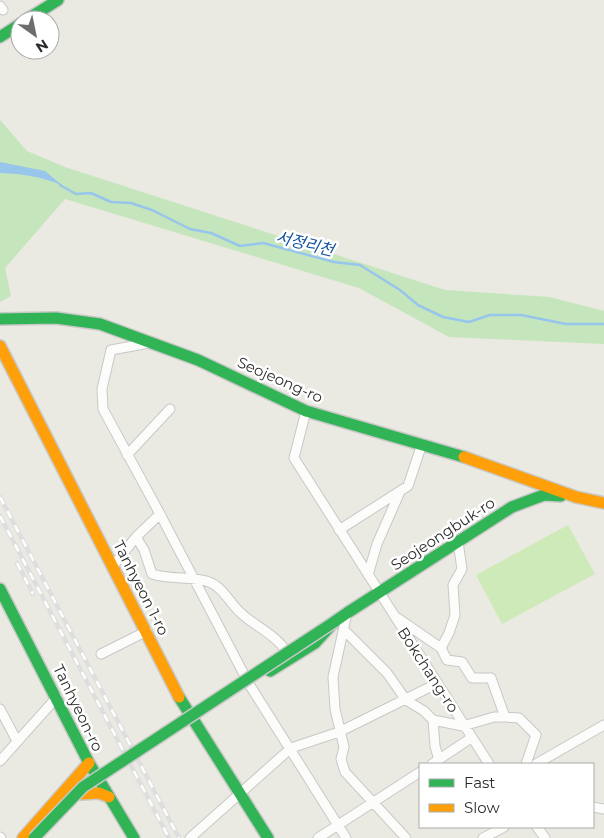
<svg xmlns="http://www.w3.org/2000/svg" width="604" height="838" viewBox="0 0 604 838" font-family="Montserrat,'Noto Sans KR',sans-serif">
	<rect width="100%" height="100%" fill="#eae9e2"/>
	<path fill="#c5e6bc" d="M 0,120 L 27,151 L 65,167 L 445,290 L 550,297 L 604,311 L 604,344 L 449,337 L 359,288 L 65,199 L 5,268 L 11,296 L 0,302 Z"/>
	<path fill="#ceeab9" d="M 568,525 L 595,574 L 502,624 L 476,575 Z"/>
	<path fill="#97c5eb" d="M 0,162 L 45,171 L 63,186 C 42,176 22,174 0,173 Z"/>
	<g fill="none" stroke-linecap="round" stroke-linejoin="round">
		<path stroke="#97c5eb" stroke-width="2.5" d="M 60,185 L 76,194 L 91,193 L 111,202 L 131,203 L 152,210 L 190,229 L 211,233 L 240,246 L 263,243 L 334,262 L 360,265 L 400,290 L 418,305 L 443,317 L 469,322 L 490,315 L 521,315 L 566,324 L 604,324"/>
		<g stroke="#c8c8c7" stroke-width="11">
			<path id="street" d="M 0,6 L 3,10
				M 149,343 L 111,350 L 102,389 L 103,409 L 160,514 L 136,537 L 144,550 L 152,574 C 170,580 194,576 209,582 C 223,587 231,605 242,614 C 256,627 272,632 284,648
				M 306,411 L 294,458 L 489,764
				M 127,455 L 170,409
				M 160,514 L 249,684 L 346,838
				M 339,530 L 408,486 L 422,444
				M 113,566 L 136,537
				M 368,575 L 377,544 L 399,494
				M 347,613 L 333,677 L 335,709 L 344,747 L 341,759 L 345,772 L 406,838
				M 396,617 L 441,648
				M 344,630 L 387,673 L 406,700 L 424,711 L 433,720 L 435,746 L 439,760
				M 101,654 L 147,631
				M 0,709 L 17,741
				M 505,717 L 519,718 L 536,735 L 526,764
				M 433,720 L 463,726 L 494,717 L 505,717 L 491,678 L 472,678 L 462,662 L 447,660 L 441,648 L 449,633 L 455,615 L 453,585 L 462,569 L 458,542
				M 0,761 L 57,697
				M 432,764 L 471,738
				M 536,764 L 604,725
				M 593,807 L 604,809
				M 537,827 L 545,838
				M 0,837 L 1,838
				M 190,838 L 291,748 L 339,732 L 436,684
				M 318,838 L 420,772
				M 483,838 L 504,827"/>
		</g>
		<g stroke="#c8c8c7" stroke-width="14">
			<path id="fast" d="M 26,20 L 58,0
				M 0,37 L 20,24
				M 0,319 L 56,318 L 100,324 L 198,360 L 306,411 L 464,457
				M 0,589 L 89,763 L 134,838
				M 270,671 L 315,643 L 334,622 L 347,613 L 512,507 L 544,495 L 561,496
				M 179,697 L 268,838"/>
		</g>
		<g stroke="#c8c8c7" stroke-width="14">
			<path id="slow" d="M 0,346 L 179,697
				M 464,457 L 576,497 L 604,503
				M 81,794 L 99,793 L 109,797
				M 23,838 L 89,763"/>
		</g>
		<use href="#street" stroke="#fcfcfb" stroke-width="9"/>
		<use href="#fast" stroke="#30b455" stroke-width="11"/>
		<use href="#slow" stroke="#ff9f0a" stroke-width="11"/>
		<g stroke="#dededf" stroke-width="4.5">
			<path id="rail" d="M 0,497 L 179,838
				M 0,516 L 169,838
				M 17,563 L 33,594"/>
		</g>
		<use href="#rail" stroke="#fff" stroke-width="2.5" stroke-dasharray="8" stroke-linecap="butt"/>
		<g stroke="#c8c8c7" stroke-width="14" stroke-linecap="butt">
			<path id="fast-bridge" d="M 34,838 L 83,787 L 334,622"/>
		</g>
		<use href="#fast-bridge" stroke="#30b455" stroke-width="11"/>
	</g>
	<g text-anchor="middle" stroke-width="5" stroke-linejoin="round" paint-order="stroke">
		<g font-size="15" fill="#2c2c2c" stroke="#fff">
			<text transform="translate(280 380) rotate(24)" y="5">Seojeong-ro</text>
			<text transform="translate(443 534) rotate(-33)" y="5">Seojeongbuk-ro</text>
			<text transform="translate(141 588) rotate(63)" y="5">Tanhyeon 1-ro</text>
			<text transform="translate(428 670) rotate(57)" y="5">Bokchang-ro</text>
			<text transform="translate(78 708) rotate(64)" y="5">Tanhyeon-ro</text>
		</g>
		<g font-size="16" font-style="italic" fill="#0e519e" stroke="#fff">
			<text transform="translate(305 243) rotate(14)" y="6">서정리천</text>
		</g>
	</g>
	<rect x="419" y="763" width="175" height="65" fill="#ffffff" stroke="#ababab"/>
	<rect x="429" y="779" width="25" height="8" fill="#30b455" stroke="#ababab"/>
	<text x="464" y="788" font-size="15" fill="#2c2c2c">Fast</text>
	<rect x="429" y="804" width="25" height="8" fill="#ff9f0a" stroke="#ababab"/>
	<text x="464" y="813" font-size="15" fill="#2c2c2c">Slow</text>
	<g transform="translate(35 35) rotate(147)"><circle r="24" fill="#ffffff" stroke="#ababab"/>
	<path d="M0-4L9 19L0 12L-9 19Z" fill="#6e6e6c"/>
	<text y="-8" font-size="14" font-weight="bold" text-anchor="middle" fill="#2c2c2c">N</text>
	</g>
</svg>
